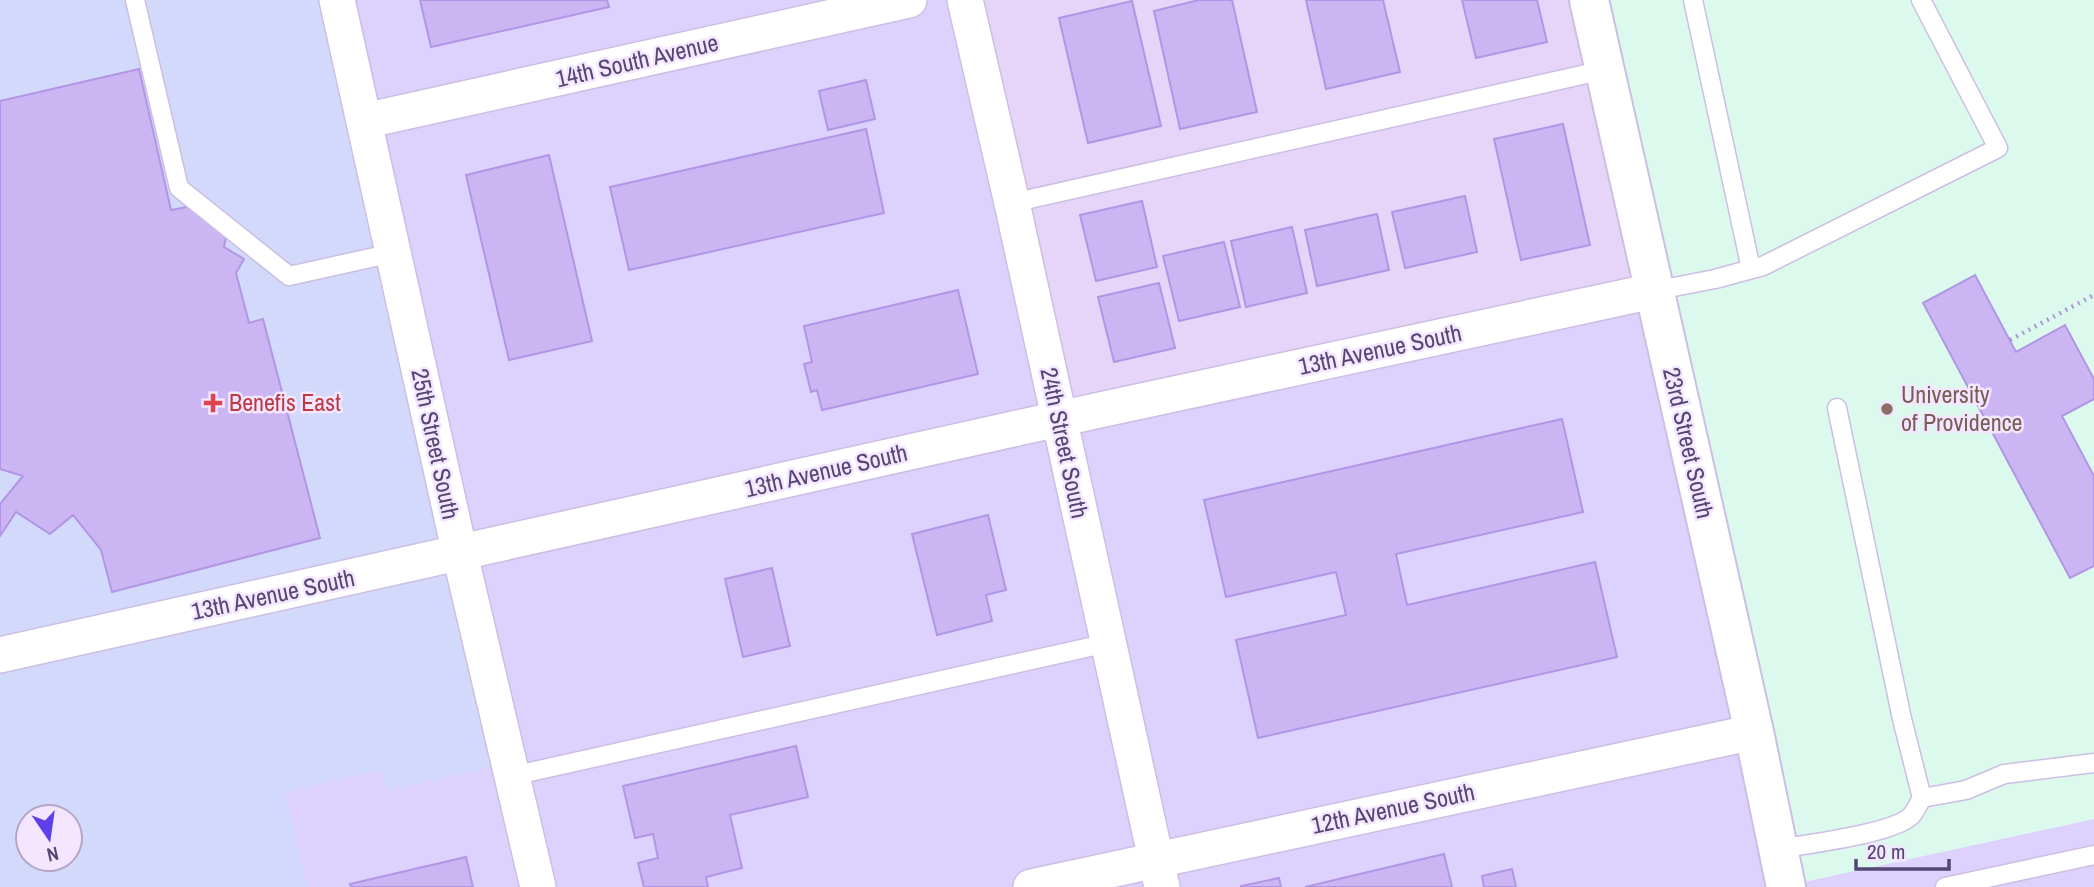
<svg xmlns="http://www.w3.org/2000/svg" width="2094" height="887" viewBox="0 0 2094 887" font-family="'Archivo Narrow',sans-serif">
	<rect width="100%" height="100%" fill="#f0dffd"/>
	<path fill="#e7d4f9" d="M 965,0 L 1589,0 L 1653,291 L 1058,419 Z"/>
	<path fill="#ddd2fe" d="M 337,0 L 965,0 L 1059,419 L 1653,291 L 1788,885 L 2094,819 L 2094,887 L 307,887 L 284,792 L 381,770 L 387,791 Z"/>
	<path fill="#dcf9ed" d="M 1589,0 L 2094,0 L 2094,819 L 1786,886 Z"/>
	<path fill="#d2d9fb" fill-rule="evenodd" d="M 0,0 L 337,0 L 509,763 L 387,791 L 381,770 L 285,792 L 307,887 L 0,887 ZM 28,817 L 70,817 L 70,859 L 28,859 Z"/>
	<path fill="#cbb6f3" stroke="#b196e6" stroke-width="2" d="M 420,0 L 607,0 L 609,7 L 431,47 Z
		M 1199,0 L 1232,0 L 1257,112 L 1180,129 L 1154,11 Z
		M 1306,0 L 1383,0 L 1400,72 L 1326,89 Z
		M 1462,0 L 1537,0 L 1547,42 L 1476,58 Z
		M 1132,1 L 1161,126 L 1088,143 L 1059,18 Z
		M 139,69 L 171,210 L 192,206 L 227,232 L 224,247 L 244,259 L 236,273 L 249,323 L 263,319 L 320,538 L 112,592 L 101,550 L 73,515 L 50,534 L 16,512 L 0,536 L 0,504 L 23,476 L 0,469 L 0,101 Z
		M 866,80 L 875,119 L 828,130 L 819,91 Z
		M 1563,124 L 1590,245 L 1521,260 L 1494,139 Z
		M 866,129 L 884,213 L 629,270 L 610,187 Z
		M 549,155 L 592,341 L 509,360 L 466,175 Z
		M 1465,196 L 1477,252 L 1405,268 L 1392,212 Z
		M 1142,201 L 1157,267 L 1096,281 L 1080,215 Z
		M 1377,214 L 1389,270 L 1317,286 L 1305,230 Z
		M 1292,227 L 1307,293 L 1246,307 L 1231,241 Z
		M 1224,242 L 1240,307 L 1179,321 L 1163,256 Z
		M 1975,275 L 2016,352 L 2065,325 L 2094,379 L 2094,399 L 2062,416 L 2094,476 L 2094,566 L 2070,578 L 1923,303 Z
		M 1159,283 L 1175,348 L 1114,362 L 1098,297 Z
		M 958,290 L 978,374 L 822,410 L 817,390 L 811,392 L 804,364 L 812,362 L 804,326 Z
		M 1562,419 L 1583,512 L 1396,554 L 1407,605 L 1595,562 L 1617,657 L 1258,738 L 1236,640 L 1346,615 L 1336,572 L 1226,597 L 1204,500 Z
		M 988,515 L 1006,590 L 986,595 L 992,621 L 937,635 L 912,534 Z
		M 772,568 L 790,646 L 743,657 L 725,579 Z
		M 796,746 L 808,797 L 730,815 L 742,868 L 706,877 L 708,887 L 644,887 L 638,863 L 658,858 L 653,834 L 635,838 L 623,786 Z
		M 1444,854 L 1452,887 L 1305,887 Z
		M 466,857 L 473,887 L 351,887 L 350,884 Z
		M 1512,869 L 1516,887 L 1484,887 L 1482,876 Z
		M 1279,878 L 1281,887 L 1241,887 L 1241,886 Z"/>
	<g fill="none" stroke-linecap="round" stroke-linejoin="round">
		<g stroke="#cdbee3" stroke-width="21">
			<path id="service" d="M 135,0 L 179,188 L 289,276 L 393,253
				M 1693,0 L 1751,269
				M 1012,203 L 1604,70
				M 1653,291 L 1715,279 L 1763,266 L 1998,148 L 1921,0
				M 512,776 L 1108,643
				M 1922,798 L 1966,790 L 2004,774 L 2094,763
				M 1779,849 C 1806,844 1892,834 1911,816 C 1915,812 1919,803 1922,798 L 1902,719 L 1837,408
				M 1945,887 L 2094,855"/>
		</g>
		<g stroke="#cdbee3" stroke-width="38">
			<path id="minor" d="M 337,0 L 460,554 L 538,887
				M 965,0 L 1012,203 L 1162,887
				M 364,121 L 909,0
				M 0,655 L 1058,419 L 1653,291
				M 1031,887 L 1754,732"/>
		</g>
		<g stroke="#cdbee3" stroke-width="42">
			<path id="tertiary" d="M 1589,0 L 1754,732 L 1786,887"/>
		</g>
		<path stroke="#af9ad7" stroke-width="4.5" stroke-dasharray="2 5" stroke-linecap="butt" d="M 2010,340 L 2094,295"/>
		<use href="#service" stroke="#fff" stroke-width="18"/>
		<use href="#minor" stroke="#fff" stroke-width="35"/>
		<use href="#tertiary" stroke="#fff" stroke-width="38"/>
	</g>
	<path fill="#e0444e" stroke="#f4e6ff" stroke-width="2.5" d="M209.5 392.5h7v7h7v7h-7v7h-7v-7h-7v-7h7z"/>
	<circle fill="#8d6e63" stroke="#f4e6ff" stroke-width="2.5" cx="1887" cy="409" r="7"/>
	<g text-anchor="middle" stroke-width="5" stroke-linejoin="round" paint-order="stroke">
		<g font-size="24" fill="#544773" stroke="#f4e6ff">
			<text transform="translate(637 61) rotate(-13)" y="8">14th South Avenue</text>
			<text transform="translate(1380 350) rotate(-12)" y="8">13th Avenue South</text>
			<text transform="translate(1064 443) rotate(78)" y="8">24th Street South</text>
			<text transform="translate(1688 443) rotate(77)" y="8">23rd Street South</text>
			<text transform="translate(435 444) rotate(78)" y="8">25th Street South</text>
			<text transform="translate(826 471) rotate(-13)" y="8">13th Avenue South</text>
			<text transform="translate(273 595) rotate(-12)" y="8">13th Avenue South</text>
			<text transform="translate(1393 809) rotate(-12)" y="8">12th Avenue South</text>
		</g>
		<g font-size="24" fill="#785e54" stroke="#f4e6ff" text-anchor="start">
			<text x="1901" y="403">University<tspan x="1901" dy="28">of Providence</tspan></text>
		</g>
		<g font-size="24" fill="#be3a42" stroke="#f4e6ff" text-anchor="start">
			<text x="229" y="411">Benefis East</text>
		</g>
	</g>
	<g transform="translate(49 838) rotate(167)"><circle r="33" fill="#f4e6ff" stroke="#b4a6c7" stroke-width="2"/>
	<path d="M0-5L12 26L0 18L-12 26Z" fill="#5e40eb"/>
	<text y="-10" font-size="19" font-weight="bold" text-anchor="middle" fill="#544773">N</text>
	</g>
	<path d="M1856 859v10h93v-10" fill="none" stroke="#544773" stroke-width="3.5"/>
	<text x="1867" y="859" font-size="21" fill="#544773" stroke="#f4e6ff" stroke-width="5" paint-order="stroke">20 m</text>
</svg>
